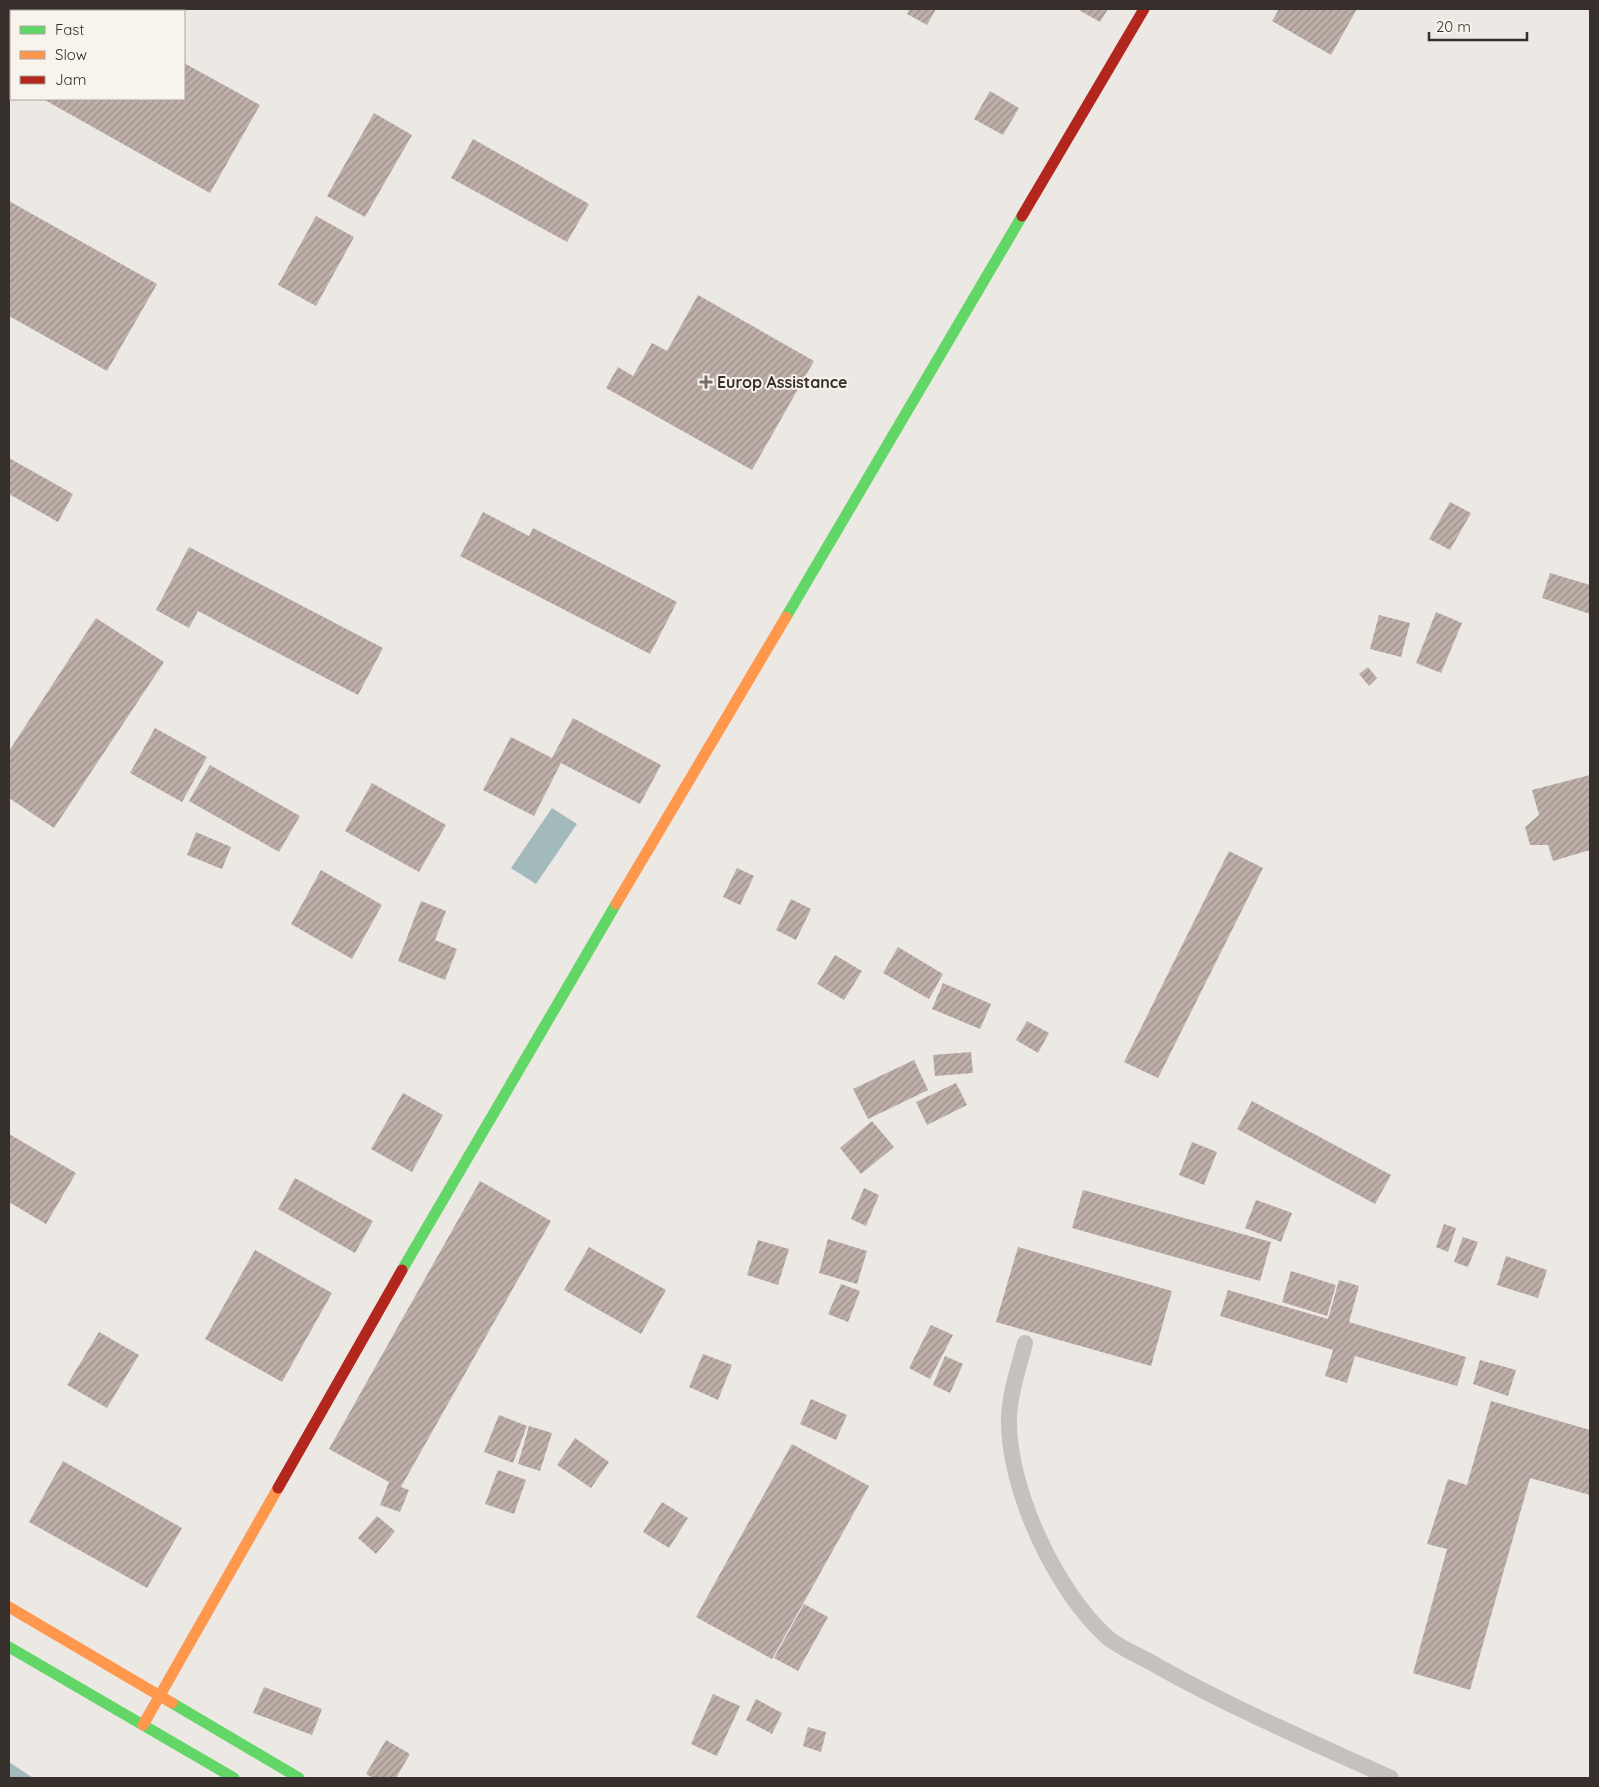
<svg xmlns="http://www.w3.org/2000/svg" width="1599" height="1787" viewBox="0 0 1599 1787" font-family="Quicksand,sans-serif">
	<defs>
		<pattern id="building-hatch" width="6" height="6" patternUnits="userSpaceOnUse" patternTransform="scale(1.25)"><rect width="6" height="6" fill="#beafa8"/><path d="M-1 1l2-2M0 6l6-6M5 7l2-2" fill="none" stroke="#9b8f89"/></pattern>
	</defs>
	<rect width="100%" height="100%" fill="#ece8e4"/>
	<path fill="#a2babb" d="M 552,808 L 577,824 L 536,884 L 511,868 Z
		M 9,1762 L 33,1778 L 9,1778 Z"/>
	<path fill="url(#building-hatch)" d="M 9,9 L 86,9 L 91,11 L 11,11 L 11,81 L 9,80 Z
		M 910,9 L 936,9 L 927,25 L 907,14 Z
		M 1077,9 L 1108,9 L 1100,22 Z
		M 1279,9 L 1357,9 L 1331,55 L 1272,21 Z
		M 184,63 L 260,105 L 210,193 L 43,99 L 184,99 Z
		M 990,91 L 1019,108 L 1003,135 L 974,119 Z
		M 374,113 L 412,135 L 365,217 L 327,196 Z
		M 473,139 L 589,204 L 567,242 L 451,178 Z
		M 9,201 L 157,284 L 107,371 L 9,316 Z
		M 316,216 L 354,237 L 316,306 L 278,285 Z
		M 698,295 L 814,361 L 752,470 L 606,388 L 618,367 L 633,376 L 652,343 L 667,351 Z
		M 9,458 L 73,494 L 58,522 L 9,494 Z
		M 1450,502 L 1471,513 L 1450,550 L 1429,539 Z
		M 483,512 L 529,536 L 533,528 L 677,602 L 650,654 L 460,556 Z
		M 189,547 L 383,648 L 358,695 L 198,611 L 189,628 L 156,610 Z
		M 1550,573 L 1590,585 L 1590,614 L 1542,598 Z
		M 1436,612 L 1462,623 L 1441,673 L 1416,663 Z
		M 1379,615 L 1410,623 L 1401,657 L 1370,649 Z
		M 96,618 L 164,662 L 54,828 L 9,798 L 9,751 Z
		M 1368,667 L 1377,678 L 1369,686 L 1359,674 Z
		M 573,718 L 661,765 L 640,804 L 561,763 L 534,816 L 483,790 L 511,737 L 552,758 Z
		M 155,728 L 207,757 L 182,802 L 130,773 Z
		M 210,765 L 300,816 L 279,852 L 189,801 Z
		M 1590,775 L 1590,850 L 1553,861 L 1548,845 L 1530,845 L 1525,827 L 1539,815 L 1532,790 Z
		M 372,783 L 446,825 L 419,872 L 345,831 Z
		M 196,832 L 231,847 L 222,869 L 187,855 Z
		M 1229,851 L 1263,868 L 1158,1078 L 1124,1062 Z
		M 737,868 L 754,876 L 740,905 L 723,897 Z
		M 321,870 L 382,905 L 352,959 L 291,924 Z
		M 791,899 L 811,909 L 796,940 L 776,930 Z
		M 421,901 L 446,911 L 435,940 L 457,949 L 445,980 L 398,961 Z
		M 898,947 L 943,974 L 929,999 L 883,973 Z
		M 835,955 L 862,971 L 844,1000 L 817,984 Z
		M 943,983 L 991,1004 L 980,1029 L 932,1009 Z
		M 1027,1021 L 1049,1033 L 1038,1053 L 1016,1040 Z
		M 971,1052 L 973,1073 L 935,1076 L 933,1055 Z
		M 914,1060 L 928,1090 L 868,1119 L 853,1089 Z
		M 956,1083 L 967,1105 L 927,1125 L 916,1102 Z
		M 403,1093 L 443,1115 L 412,1172 L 371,1149 Z
		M 1252,1101 L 1391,1175 L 1375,1204 L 1237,1129 Z
		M 872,1121 L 894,1147 L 861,1174 L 840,1148 Z
		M 9,1134 L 76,1173 L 46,1224 L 9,1202 Z
		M 1192,1142 L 1217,1152 L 1204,1185 L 1179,1175 Z
		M 295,1178 L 373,1221 L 355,1253 L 278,1209 Z
		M 480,1181 L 551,1221 L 401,1487 L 409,1490 L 400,1512 L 380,1505 L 389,1482 L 329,1449 Z
		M 864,1188 L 879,1195 L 866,1226 L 851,1219 Z
		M 1083,1190 L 1271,1242 L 1260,1281 L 1072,1228 Z
		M 1256,1200 L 1292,1213 L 1281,1242 L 1245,1228 Z
		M 1444,1224 L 1456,1228 L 1448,1252 L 1436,1247 Z
		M 1463,1237 L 1478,1242 L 1468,1267 L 1454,1262 Z
		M 828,1239 L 867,1251 L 857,1284 L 819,1273 Z
		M 758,1240 L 789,1249 L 778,1285 L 747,1275 Z
		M 589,1247 L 666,1290 L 641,1334 L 564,1290 Z
		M 1018,1247 L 1172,1291 L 1151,1366 L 996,1322 Z
		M 255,1250 L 332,1293 L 282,1382 L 205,1339 Z
		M 1506,1256 L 1547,1270 L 1538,1298 L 1497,1285 Z
		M 1291,1271 L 1336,1285 L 1327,1316 L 1282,1302 Z
		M 1339,1280 L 1359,1286 L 1349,1322 L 1466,1357 L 1457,1386 L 1355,1356 L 1347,1383 L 1325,1376 L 1333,1350 L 1220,1316 L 1228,1290 L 1328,1319 Z
		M 841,1284 L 860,1291 L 848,1322 L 828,1314 Z
		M 931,1325 L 953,1335 L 930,1379 L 909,1368 Z
		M 99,1332 L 139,1355 L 107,1408 L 67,1385 Z
		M 703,1354 L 732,1365 L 718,1400 L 689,1387 Z
		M 945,1356 L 963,1364 L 950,1393 L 933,1385 Z
		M 1480,1360 L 1516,1370 L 1508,1396 L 1473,1384 Z
		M 811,1399 L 847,1415 L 836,1440 L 800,1424 Z
		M 1491,1401 L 1590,1430 L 1590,1495 L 1530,1478 L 1470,1690 L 1413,1673 L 1447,1549 L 1427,1544 L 1448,1479 L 1467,1485 Z
		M 499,1415 L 527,1426 L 513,1463 L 484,1452 Z
		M 529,1426 L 552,1433 L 540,1471 L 518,1464 Z
		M 575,1438 L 609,1462 L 591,1488 L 557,1465 Z
		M 792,1444 L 869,1486 L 772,1659 L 696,1617 Z
		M 63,1461 L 182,1528 L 147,1588 L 29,1522 Z
		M 498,1470 L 526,1480 L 514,1514 L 485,1504 Z
		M 662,1502 L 688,1518 L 669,1548 L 643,1532 Z
		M 377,1516 L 395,1531 L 376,1554 L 358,1538 Z
		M 804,1604 L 828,1617 L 798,1671 L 774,1658 Z
		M 264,1687 L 322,1709 L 312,1735 L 253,1713 Z
		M 713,1694 L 740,1706 L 717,1756 L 691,1744 Z
		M 756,1699 L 782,1713 L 772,1734 L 746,1720 Z
		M 808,1727 L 826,1732 L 821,1752 L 803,1746 Z
		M 386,1740 L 410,1754 L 396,1778 L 373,1778 L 366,1774 Z"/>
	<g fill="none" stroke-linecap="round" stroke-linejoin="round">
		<path stroke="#c6c1bc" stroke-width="16" d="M 1025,1343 C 1019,1367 1010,1392 1009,1417 C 1007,1487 1055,1590 1107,1637 C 1121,1649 1143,1657 1159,1667 C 1234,1709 1314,1743 1391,1778"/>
		<path stroke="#63d668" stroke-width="11" d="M 786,617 L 1022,216
			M 402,1270 L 616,904
			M 9,1647 L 234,1778
			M 172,1703 L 299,1778"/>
		<path stroke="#ff974d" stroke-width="11" d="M 616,904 L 786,617
			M 9,1607 L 172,1703
			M 143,1725 L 278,1488"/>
		<path stroke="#b3261e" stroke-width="11" d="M 1022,216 L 1144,9
			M 278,1488 L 402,1270"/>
	</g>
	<path fill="#76706c" stroke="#f8f3ec" stroke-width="2" d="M703.5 374.5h5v5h5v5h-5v5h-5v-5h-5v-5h5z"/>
	<g text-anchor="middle" stroke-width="4" stroke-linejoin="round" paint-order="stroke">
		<g font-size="16" font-weight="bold" fill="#362f2b" stroke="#f8f3ec" text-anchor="start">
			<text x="717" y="388">Europ Assistance</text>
		</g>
	</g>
	<rect width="1599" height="1787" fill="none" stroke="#362f2b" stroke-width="20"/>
	<rect x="10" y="10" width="175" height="90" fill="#f8f3ec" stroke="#aaa59f"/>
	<rect x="20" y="26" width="25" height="8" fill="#63d668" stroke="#aaa59f"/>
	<text x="55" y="35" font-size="15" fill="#362f2b">Fast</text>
	<rect x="20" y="51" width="25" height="8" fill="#ff974d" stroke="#aaa59f"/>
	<text x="55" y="60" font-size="15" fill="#362f2b">Slow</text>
	<rect x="20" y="76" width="25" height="8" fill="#b3261e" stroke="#aaa59f"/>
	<text x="55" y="85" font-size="15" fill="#362f2b">Jam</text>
	<path d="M1429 32v8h98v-8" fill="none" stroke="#362f2b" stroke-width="2.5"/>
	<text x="1436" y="32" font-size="15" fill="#362f2b" stroke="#f8f3ec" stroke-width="4" paint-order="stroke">20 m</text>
</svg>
